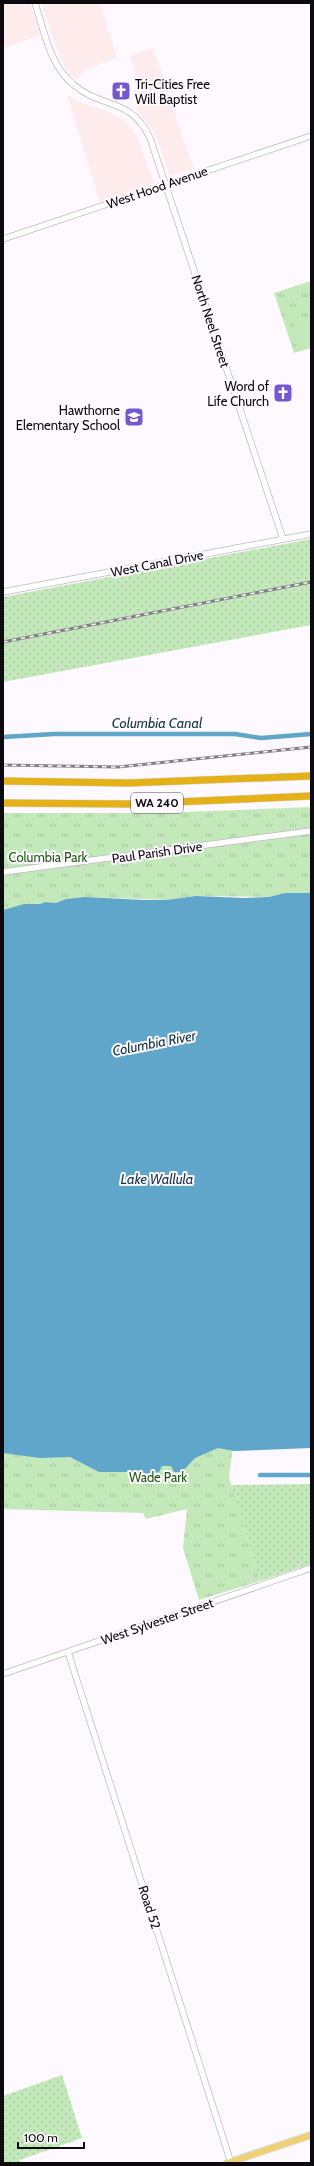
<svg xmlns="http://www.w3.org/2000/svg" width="314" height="2166" viewBox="0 0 314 2166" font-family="Cabin,sans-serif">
	<defs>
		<pattern id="grass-dots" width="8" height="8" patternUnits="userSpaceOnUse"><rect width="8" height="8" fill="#c3e9bb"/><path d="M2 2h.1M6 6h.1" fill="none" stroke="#a6c6a0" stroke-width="1.8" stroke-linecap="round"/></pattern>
		<pattern id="park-tufts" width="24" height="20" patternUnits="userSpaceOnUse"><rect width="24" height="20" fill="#c3e9bb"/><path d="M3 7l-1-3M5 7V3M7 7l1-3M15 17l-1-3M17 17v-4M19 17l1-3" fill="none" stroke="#a6c6a0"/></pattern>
	</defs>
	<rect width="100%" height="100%" fill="#fdf9ff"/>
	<path fill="#fdeceb" d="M 3,3 L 30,3 L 41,35 L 3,48 Z
		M 41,3 L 100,3 L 117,58 L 87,69 L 77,80 L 66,69 L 60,57 Z
		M 153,48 L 193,168 L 170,176 L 155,134 L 136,108 L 142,100 L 142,95 L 130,56 Z
		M 67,95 L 80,102 L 111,113 L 127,122 L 138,138 L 154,184 L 100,202 Z"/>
	<path fill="url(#grass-dots)" d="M 311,539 L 311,625 L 3,682 L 3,597 Z
		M 311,1484 L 311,1564 L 260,1581 L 231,1485 Z
		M 62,2075 L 82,2138 L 20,2160 L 20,2163 L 3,2163 L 3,2096 Z"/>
	<path fill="url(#park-tufts)" d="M 311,281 L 311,348 L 294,353 L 274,293 Z
		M 311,807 L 311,893 L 285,893 L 269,897 L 196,896 L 166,900 L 85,897 L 66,899 L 56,903 L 45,902 L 40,904 L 24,904 L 3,910 L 3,813 L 157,813 Z
		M 3,1435 L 234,1440 L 229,1477 L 260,1581 L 199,1600 L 183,1548 L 187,1509 L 146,1519 L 143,1513 L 3,1509 Z"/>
	<path fill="#c3e9bb" d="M 311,318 L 311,344 L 302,347 L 294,323 Z"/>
	<path fill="#5fa6ca" d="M 285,893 L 311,893 L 311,1448 L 234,1451 L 218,1448 L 195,1458 L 182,1472 L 174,1472 L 171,1466 L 162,1466 L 159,1472 L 151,1474 L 132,1472 L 99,1472 L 70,1457 L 40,1458 L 3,1453 L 3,910 L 24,904 L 40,904 L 45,902 L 56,903 L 66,899 L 85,897 L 144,900 L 166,900 L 196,896 L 244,898 L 269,897 Z"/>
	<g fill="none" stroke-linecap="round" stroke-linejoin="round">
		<path stroke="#5fa6ca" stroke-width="4.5" d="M 3,737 L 54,734 L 235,734 L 261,738 L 311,734
			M 260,1475 L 311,1475"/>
		<g stroke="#c2b8c6" stroke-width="7">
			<path id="secondary" d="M 35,3 C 44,31 50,66 74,85 C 102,109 131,97 150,138 L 283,539
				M 3,239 L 311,136
				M 3,592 L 311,534
				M 3,872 L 311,831
				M 68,1652 L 231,2163
				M 3,1674 L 311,1568"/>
		</g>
		<g stroke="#d8d8d9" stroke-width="8">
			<path id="primary" d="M 227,2163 L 311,2135"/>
		</g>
		<g stroke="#d8d8d9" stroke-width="8">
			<path id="highway" d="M 3,781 L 128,783 L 311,776
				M 3,803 L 130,804 L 311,796"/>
		</g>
		<use href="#secondary" stroke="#fff" stroke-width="5.5"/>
		<use href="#primary" stroke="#efd174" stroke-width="6"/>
		<use href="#highway" stroke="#e4b218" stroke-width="7"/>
		<g stroke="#838085" stroke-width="3">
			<path id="rail" d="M 3,642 L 311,582
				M 3,765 L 118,767 L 311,747"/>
		</g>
		<use href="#rail" stroke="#fdf9ff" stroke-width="1.5" stroke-dasharray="4.5" stroke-linecap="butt"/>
	</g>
	<defs>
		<g id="church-square" transform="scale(1)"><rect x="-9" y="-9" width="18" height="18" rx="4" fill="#7358d2" stroke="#fdf9ff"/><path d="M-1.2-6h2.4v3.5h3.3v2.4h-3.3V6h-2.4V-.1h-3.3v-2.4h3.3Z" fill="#fff"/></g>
		<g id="school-square" transform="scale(1)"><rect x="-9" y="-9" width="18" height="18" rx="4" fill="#7358d2" stroke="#fdf9ff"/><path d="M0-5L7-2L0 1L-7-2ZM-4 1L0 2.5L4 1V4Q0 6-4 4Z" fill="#fff"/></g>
	</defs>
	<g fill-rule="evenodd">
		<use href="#church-square" x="121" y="91"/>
		<use href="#church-square" x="283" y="393"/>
		<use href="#school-square" x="134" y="417"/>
	</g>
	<g text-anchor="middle" stroke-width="4" stroke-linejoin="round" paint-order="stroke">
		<rect fill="#fdf9ff" stroke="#555257" stroke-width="1" x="131" y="793" width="52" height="20" rx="3"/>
		<g font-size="12" font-weight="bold" fill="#0d0a0f">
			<text x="157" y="807">WA 240</text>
		</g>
		<g font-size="13" fill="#0d0a0f" stroke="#fdf9ff" text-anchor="end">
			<text x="135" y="89" text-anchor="start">Tri-Cities Free<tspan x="135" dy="15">Will Baptist</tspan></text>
			<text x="269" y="391">Word of<tspan x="269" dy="15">Life Church</tspan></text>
			<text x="120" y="415">Hawthorne<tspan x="120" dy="15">Elementary School</tspan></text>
		</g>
		<g font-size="13" fill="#0d0a0f" stroke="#fdf9ff">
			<text transform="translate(157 187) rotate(-19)" y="5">West Hood Avenue</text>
			<text transform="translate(211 321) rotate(72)" y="5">North Neel Street</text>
			<text transform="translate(157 563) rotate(-11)" y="5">West Canal Drive</text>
			<text transform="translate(157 852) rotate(-8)" y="5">Paul Parish Drive</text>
			<text transform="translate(157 1621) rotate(-19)" y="5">West Sylvester Street</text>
			<text transform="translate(150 1907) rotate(72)" y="5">Road 52</text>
		</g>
		<g font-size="13" fill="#215a12" stroke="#fdf9ff">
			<text x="48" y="862">Columbia Park</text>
			<text x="158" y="1482">Wade Park</text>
		</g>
		<g font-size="14" font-style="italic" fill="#133444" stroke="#fdf9ff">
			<text x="157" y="728">Columbia Canal</text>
			<text transform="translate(154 1043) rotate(-11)" y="5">Columbia River</text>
			<text x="157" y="1184">Lake Wallula</text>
		</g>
	</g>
	<rect width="314" height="2166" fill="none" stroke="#0d0a0f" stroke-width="8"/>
	<path d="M18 2142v6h66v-6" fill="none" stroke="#0d0a0f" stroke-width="2"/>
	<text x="24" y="2142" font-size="12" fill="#0d0a0f" stroke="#fdf9ff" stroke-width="3" paint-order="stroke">100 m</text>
</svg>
